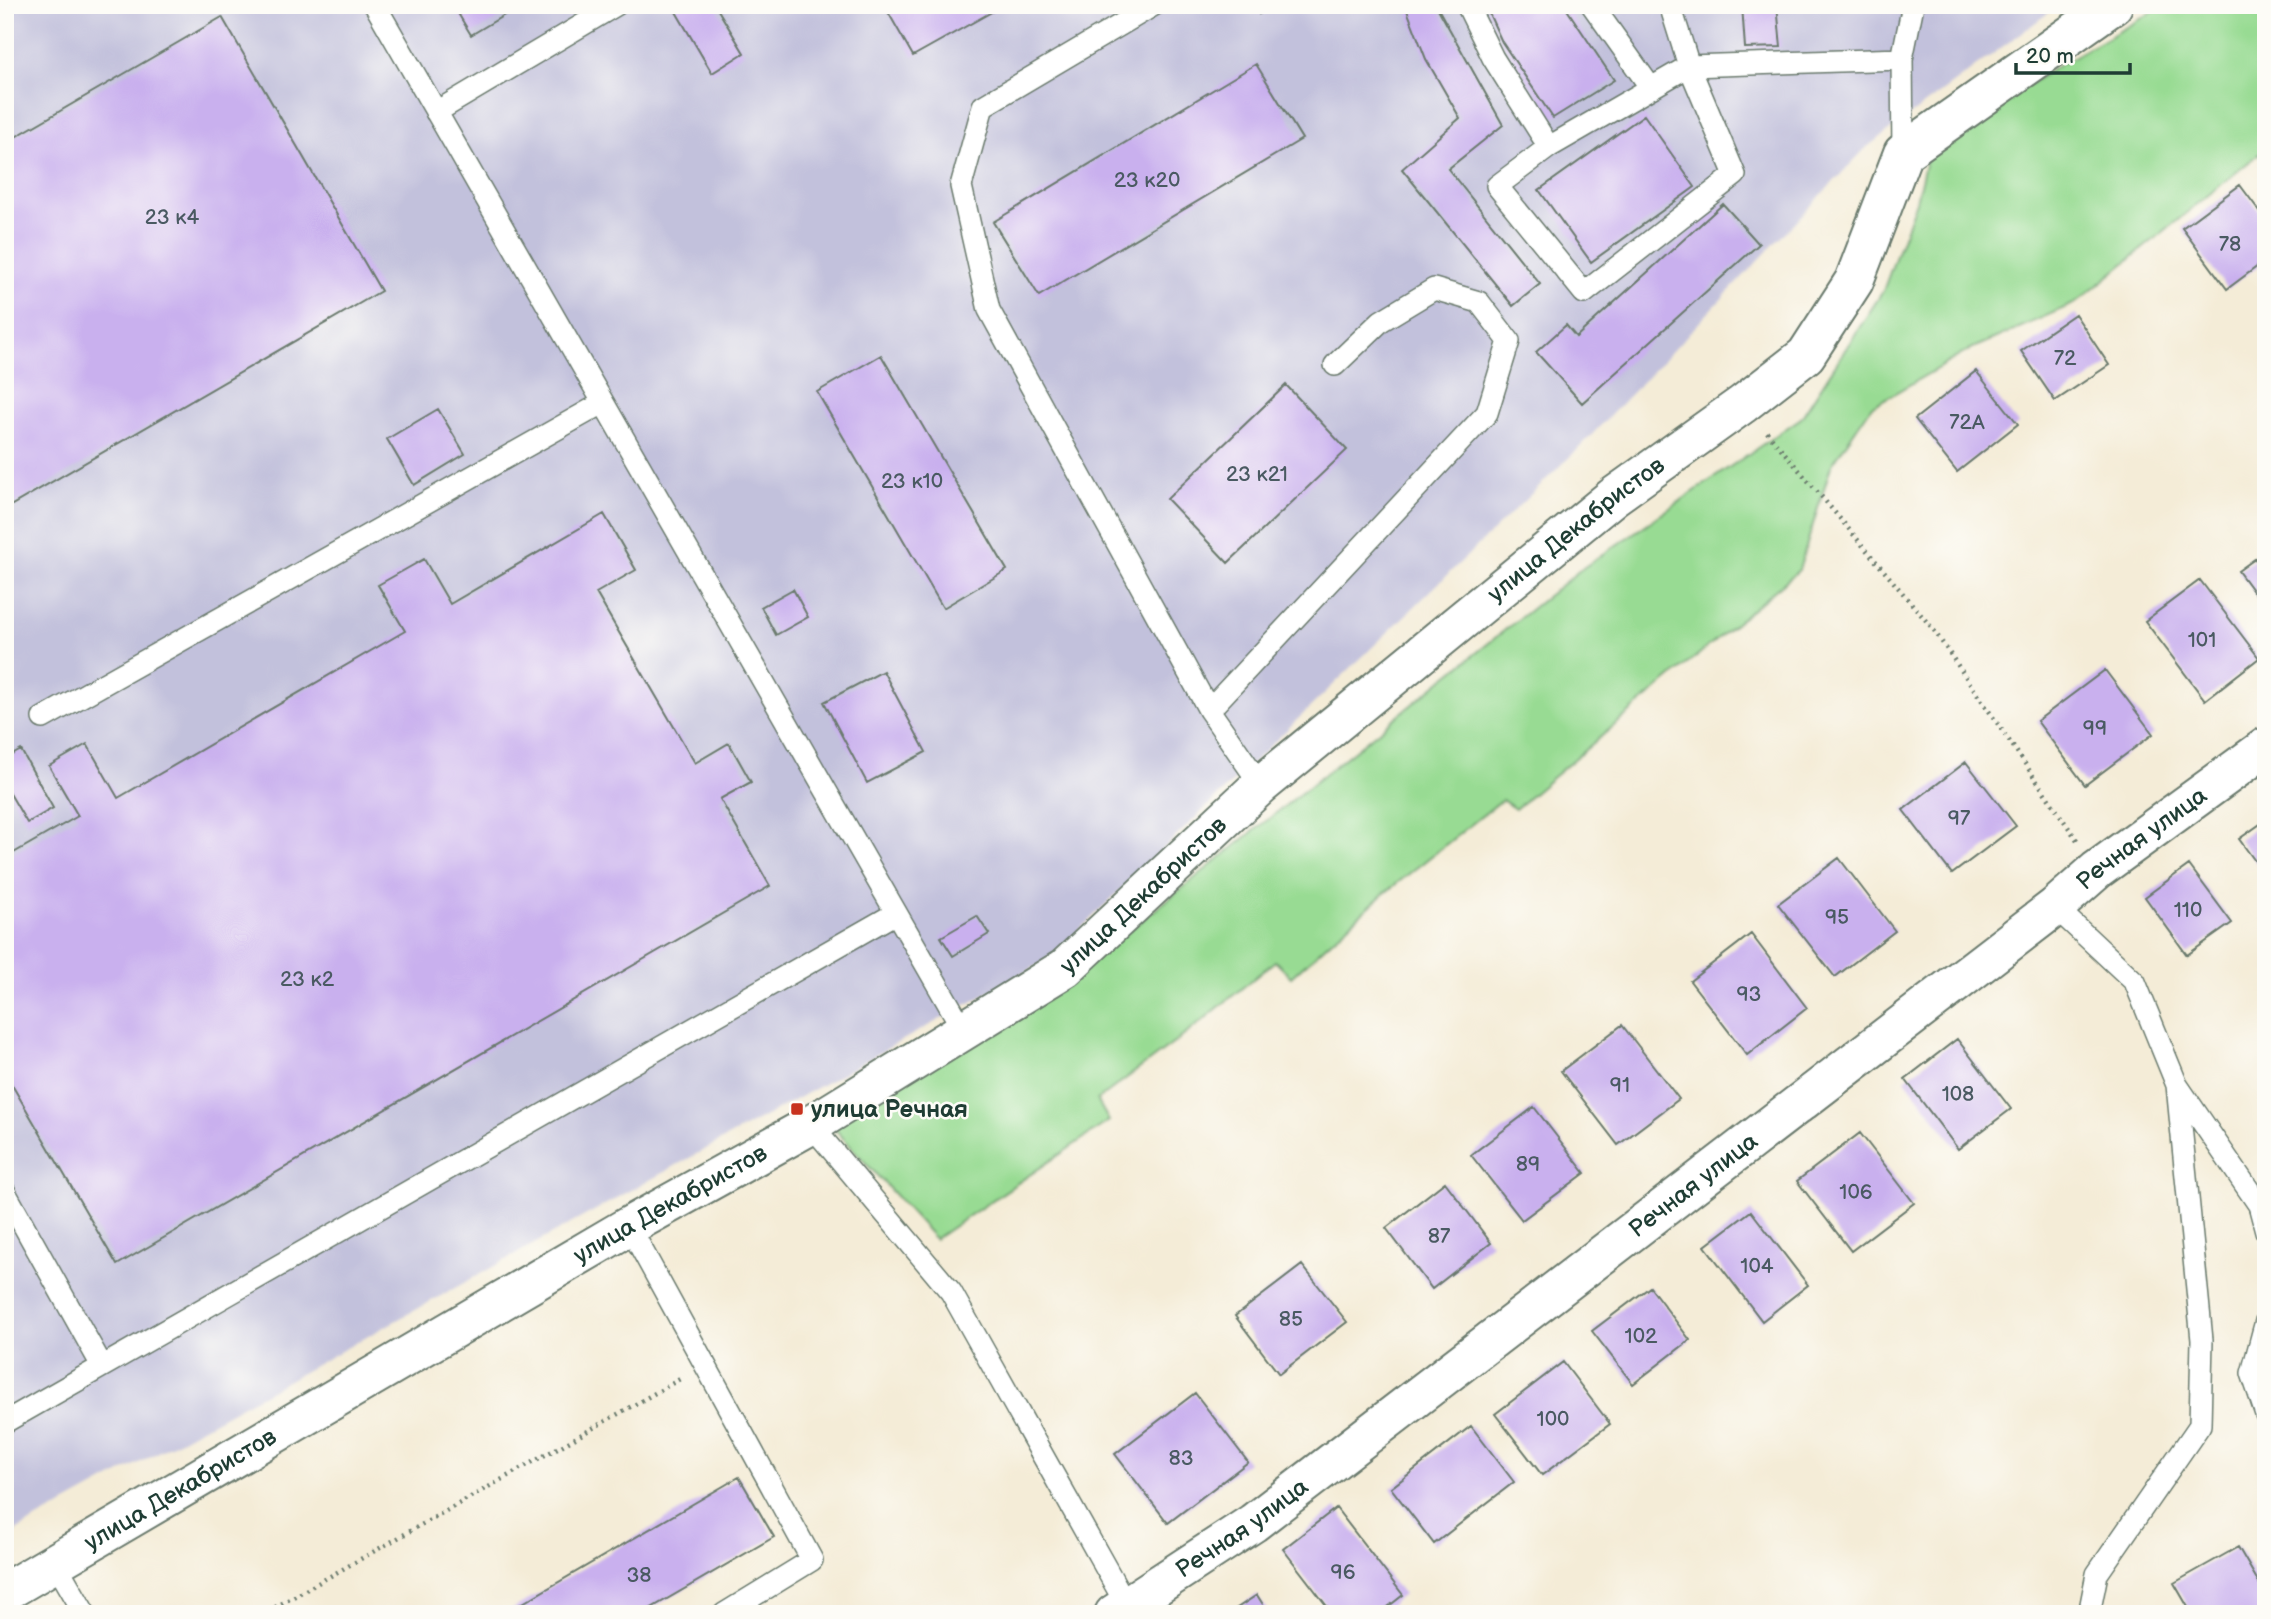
<svg xmlns="http://www.w3.org/2000/svg" width="2271" height="1619" viewBox="0 0 2271 1619" font-family="'Balsamiq Sans',sans-serif">
	<rect width="100%" height="100%" fill="#fdfcf7"/>
	<filter id="ink" filterUnits="userSpaceOnUse"><feTurbulence type="fractalNoise" baseFrequency=".0143" numOctaves="2"/><feDisplacementMap in="SourceGraphic" scale="14" xChannelSelector="R" yChannelSelector="G"/><feConvolveMatrix kernelMatrix="1 2 1 2 8 2 1 2 1" color-interpolation-filters="sRGB"/></filter>
	<filter id="wash" filterUnits="userSpaceOnUse"><feTurbulence type="fractalNoise" baseFrequency=".00686" numOctaves="4" result="noise"/><feDisplacementMap in="SourceGraphic" scale="28" xChannelSelector="R" yChannelSelector="G"/><feGaussianBlur stdDeviation="1.57" result="paint"/><feColorMatrix in="noise" values="0 0 0 0 0 0 0 0 0 0 0 0 0 0 0 0 0 1.4 0 .05"/><feComposite in="paint" operator="in"/></filter>
	<g filter="url(#wash)">
		<rect width="100%" height="100%" fill="#f4ecd7"/>
		<path fill="#c2c1dc" d="M 5,5 L 2059,5 L 1867,147 L 1582,445 L 1049,959 L 5,1537 Z"/>
		<path fill="#98db93" stroke="#5c8c64" stroke-width="2" d="M 2165,5 L 2266,5 L 2266,148 L 2076,303 L 1973,348 L 1871,407 L 1831,466 L 1799,570 L 1515,809 L 1502,800 L 1381,896 L 1291,977 L 1275,961 L 1186,1034 L 1097,1100 L 1109,1121 L 935,1239 L 832,1126 L 1071,977 L 1580,570 L 1801,418 L 1883,291 L 1916,201 L 1928,152 L 2054,68 Z"/>
		<g id="blocks">
			<path fill="#c9b0ee" d="M 453,5 L 521,5 L 471,35 Z
				M 672,5 L 715,5 L 744,53 L 712,73 Z
				M 884,5 L 1004,5 L 913,56 Z
				M 1254,5 L 1274,5 L 1259,14 Z
				M 1405,5 L 1436,5 L 1503,125 L 1448,169 L 1540,284 L 1513,306 L 1402,169 L 1460,118 L 1426,59 Z
				M 1485,5 L 1564,5 L 1614,80 L 1553,118 L 1502,42 Z
				M 1742,5 L 1777,5 L 1781,47 L 1745,48 Z
				M 222,17 L 381,291 L 5,509 L 5,143 Z
				M 1256,64 L 1302,139 L 1039,296 L 993,222 Z
				M 1644,115 L 1695,187 L 1591,262 L 1539,190 Z
				M 2240,185 L 2266,220 L 2266,260 L 2227,289 L 2182,228 Z
				M 1723,204 L 1759,244 L 1582,403 L 1536,352 L 1566,325 L 1576,337 Z
				M 2075,314 L 2109,365 L 2055,401 L 2021,351 Z
				M 881,355 L 1007,570 L 943,608 L 817,392 Z
				M 1976,371 L 2018,424 L 1957,472 L 1915,419 Z
				M 1286,385 L 1347,450 L 1228,563 L 1167,499 Z
				M 438,409 L 465,454 L 414,485 L 387,439 Z
				M 604,514 L 636,570 L 596,593 L 695,763 L 729,743 L 751,782 L 720,799 L 770,886 L 117,1265 L 5,1073 L 5,858 L 78,816 L 49,766 L 87,744 L 118,798 L 405,631 L 378,585 L 424,559 L 450,604 Z
				M 2266,551 L 2266,609 L 2238,571 Z
				M 2200,580 L 2259,658 L 2205,700 L 2145,621 Z
				M 793,589 L 808,617 L 776,635 L 761,607 Z
				M 2105,670 L 2153,734 L 2085,785 L 2037,721 Z
				M 883,671 L 926,752 L 867,783 L 824,702 Z
				M 21,750 L 53,808 L 27,823 L 5,785 L 5,759 Z
				M 1966,762 L 2016,826 L 1952,874 L 1903,810 Z
				M 2266,820 L 2266,876 L 2239,839 Z
				M 1839,858 L 1895,931 L 1835,977 L 1778,904 Z
				M 2189,865 L 2232,923 L 2187,955 L 2145,897 Z
				M 977,916 L 989,934 L 953,956 L 941,937 Z
				M 1751,934 L 1807,1008 L 1747,1055 L 1690,981 Z
				M 1622,1025 L 1679,1099 L 1618,1145 L 1561,1071 Z
				M 1957,1039 L 2011,1109 L 1958,1149 L 1905,1079 Z
				M 1534,1107 L 1585,1173 L 1522,1220 L 1471,1155 Z
				M 1860,1133 L 1914,1203 L 1851,1251 L 1797,1181 Z
				M 1445,1182 L 1491,1243 L 1432,1289 L 1386,1228 Z
				M 1751,1211 L 1808,1285 L 1762,1321 L 1705,1246 Z
				M 1302,1265 L 1347,1322 L 1279,1374 L 1235,1316 Z
				M 1650,1287 L 1690,1340 L 1633,1384 L 1592,1331 Z
				M 1563,1362 L 1610,1424 L 1542,1475 L 1495,1414 Z
				M 1195,1393 L 1248,1462 L 1168,1523 L 1115,1454 Z
				M 1471,1426 L 1514,1482 L 1434,1544 L 1391,1488 Z
				M 739,1477 L 774,1537 L 641,1614 L 504,1614 Z
				M 1336,1508 L 1403,1595 L 1379,1614 L 1333,1614 L 1283,1549 Z
				M 2238,1547 L 2266,1595 L 2266,1614 L 2192,1614 L 2174,1583 Z
				M 1257,1595 L 1269,1614 L 1228,1614 Z"/>
		</g>
	</g>
	<g filter="url(#ink)">
		<use href="#blocks" fill-opacity="0" stroke="#6a7a6d" stroke-width="2"/>
		<g fill="none" stroke-linecap="round" stroke-linejoin="round">
			<g stroke="#6a7a6d" stroke-width="24">
				<path id="lane" d="M 375,5 L 964,1031
					M 1154,5 L 983,106 L 961,186 L 989,310 L 1209,710 L 1261,785
					M 1467,5 L 1493,58 L 1549,147
					M 1592,5 L 1651,88
					M 1670,5 L 1689,66 L 1902,59
					M 1689,66 L 1735,175 L 1584,293 L 1497,186 L 1549,147 Z
					M 436,112 L 616,5
					M 1903,153 L 1902,59 L 1913,5
					M 1209,710 L 1487,413 L 1509,341 L 1479,302 L 1434,289 L 1381,321 L 1335,365
					M 43,718 L 603,403
					M 2055,907 L 2135,982 L 2177,1085 L 2259,1205 L 2266,1231
					M 811,1125 L 951,1292 L 1126,1604
					M 5,1192 L 102,1366
					M 629,1226 L 812,1560 L 724,1614
					M 2266,1321 L 2252,1373 L 2266,1414
					M 5,1422 L 896,913
					M 56,1564 L 85,1614
					M 2089,1614 L 2097,1574 L 2200,1425 L 2202,1340 L 2177,1085"/>
			</g>
			<g stroke="#6a7a6d" stroke-width="42">
				<g id="street">
					<path id="s1" d="M 1114,1614 L 1253,1523 L 2055,907 L 2097,870 L 2266,747"/>
				</g>
			</g>
			<g stroke="#6a7a6d" stroke-width="42">
				<g id="secondary">
					<path id="s2" d="M 5,1592 L 629,1226 L 811,1125 L 1065,968 L 1261,785 L 1613,497 L 1743,404 L 1806,355 L 1854,281 L 1903,153 L 2113,5"/>
				</g>
			</g>
			<path stroke="#6a7a6d" stroke-width="4.5" stroke-dasharray="2 5" stroke-linecap="butt" d="M 1767,432 L 1933,629 L 2077,840
				M 263,1614 L 680,1379"/>
			<use href="#lane" stroke="#fff" stroke-width="21"/>
			<use href="#street" stroke="#fff" stroke-width="38"/>
			<use href="#secondary" stroke="#fff" stroke-width="38"/>
		</g>
	</g>
	<rect fill="#c8321e" stroke="#fdfcf7" stroke-width="2.5" x="790" y="1102" width="14" height="14" rx="3.5"/>
	<g text-anchor="middle" stroke-width="5" stroke-linejoin="round" paint-order="stroke">
		<g font-size="21" fill="#4a5a62">
			<text x="1147" y="187">23 к20</text>
			<text x="172" y="224">23 к4</text>
			<text x="2230" y="251">78</text>
			<text x="2065" y="365">72</text>
			<text x="1967" y="429">72А</text>
			<text x="1257" y="481">23 к21</text>
			<text x="912" y="488">23 к10</text>
			<text x="2202" y="647">101</text>
			<text x="2095" y="735">99</text>
			<text x="1959" y="825">97</text>
			<text x="2188" y="917">110</text>
			<text x="1837" y="924">95</text>
			<text x="307" y="986">23 к2</text>
			<text x="1749" y="1001">93</text>
			<text x="1620" y="1092">91</text>
			<text x="1958" y="1101">108</text>
			<text x="1528" y="1171">89</text>
			<text x="1856" y="1199">106</text>
			<text x="1439" y="1243">87</text>
			<text x="1757" y="1273">104</text>
			<text x="1291" y="1326">85</text>
			<text x="1641" y="1343">102</text>
			<text x="1553" y="1426">100</text>
			<text x="1181" y="1465">83</text>
			<text x="1343" y="1579">96</text>
			<text x="639" y="1582">38</text>
		</g>
		<g font-size="24" fill="#1f3d34" stroke="#fdfcf7">
			<text dy="8" stroke="none"><textPath href="#s2" startOffset="1904">улица Декабристов</textPath></text>
			<text dy="8" stroke="none"><textPath href="#s1" startOffset="1288">Речная улица</textPath></text>
			<text dy="8" stroke="none"><textPath href="#s2" startOffset="1337">улица Декабристов</textPath></text>
			<text dy="8" stroke="none"><textPath href="#s1" startOffset="721">Речная улица</textPath></text>
			<text dy="8" stroke="none"><textPath href="#s2" startOffset="770">улица Декабристов</textPath></text>
			<text dy="8" stroke="none"><textPath href="#s2" startOffset="203">улица Декабристов</textPath></text>
			<text dy="8" stroke="none"><textPath href="#s1" startOffset="154">Речная улица</textPath></text>
		</g>
		<g font-size="24" font-weight="bold" fill="#1f3d34" stroke="#fdfcf7" text-anchor="start">
			<text x="811" y="1117">улица Речная</text>
		</g>
	</g>
	<rect width="2271" height="1619" fill="none" stroke="#fdfcf7" stroke-width="28"/>
	<path d="M2016 63v10h114v-10" fill="none" stroke="#1f3d34" stroke-width="3.5"/>
	<text x="2026" y="63" font-size="21" fill="#1f3d34" stroke="#fdfcf7" stroke-width="5" paint-order="stroke">20 m</text>
</svg>
